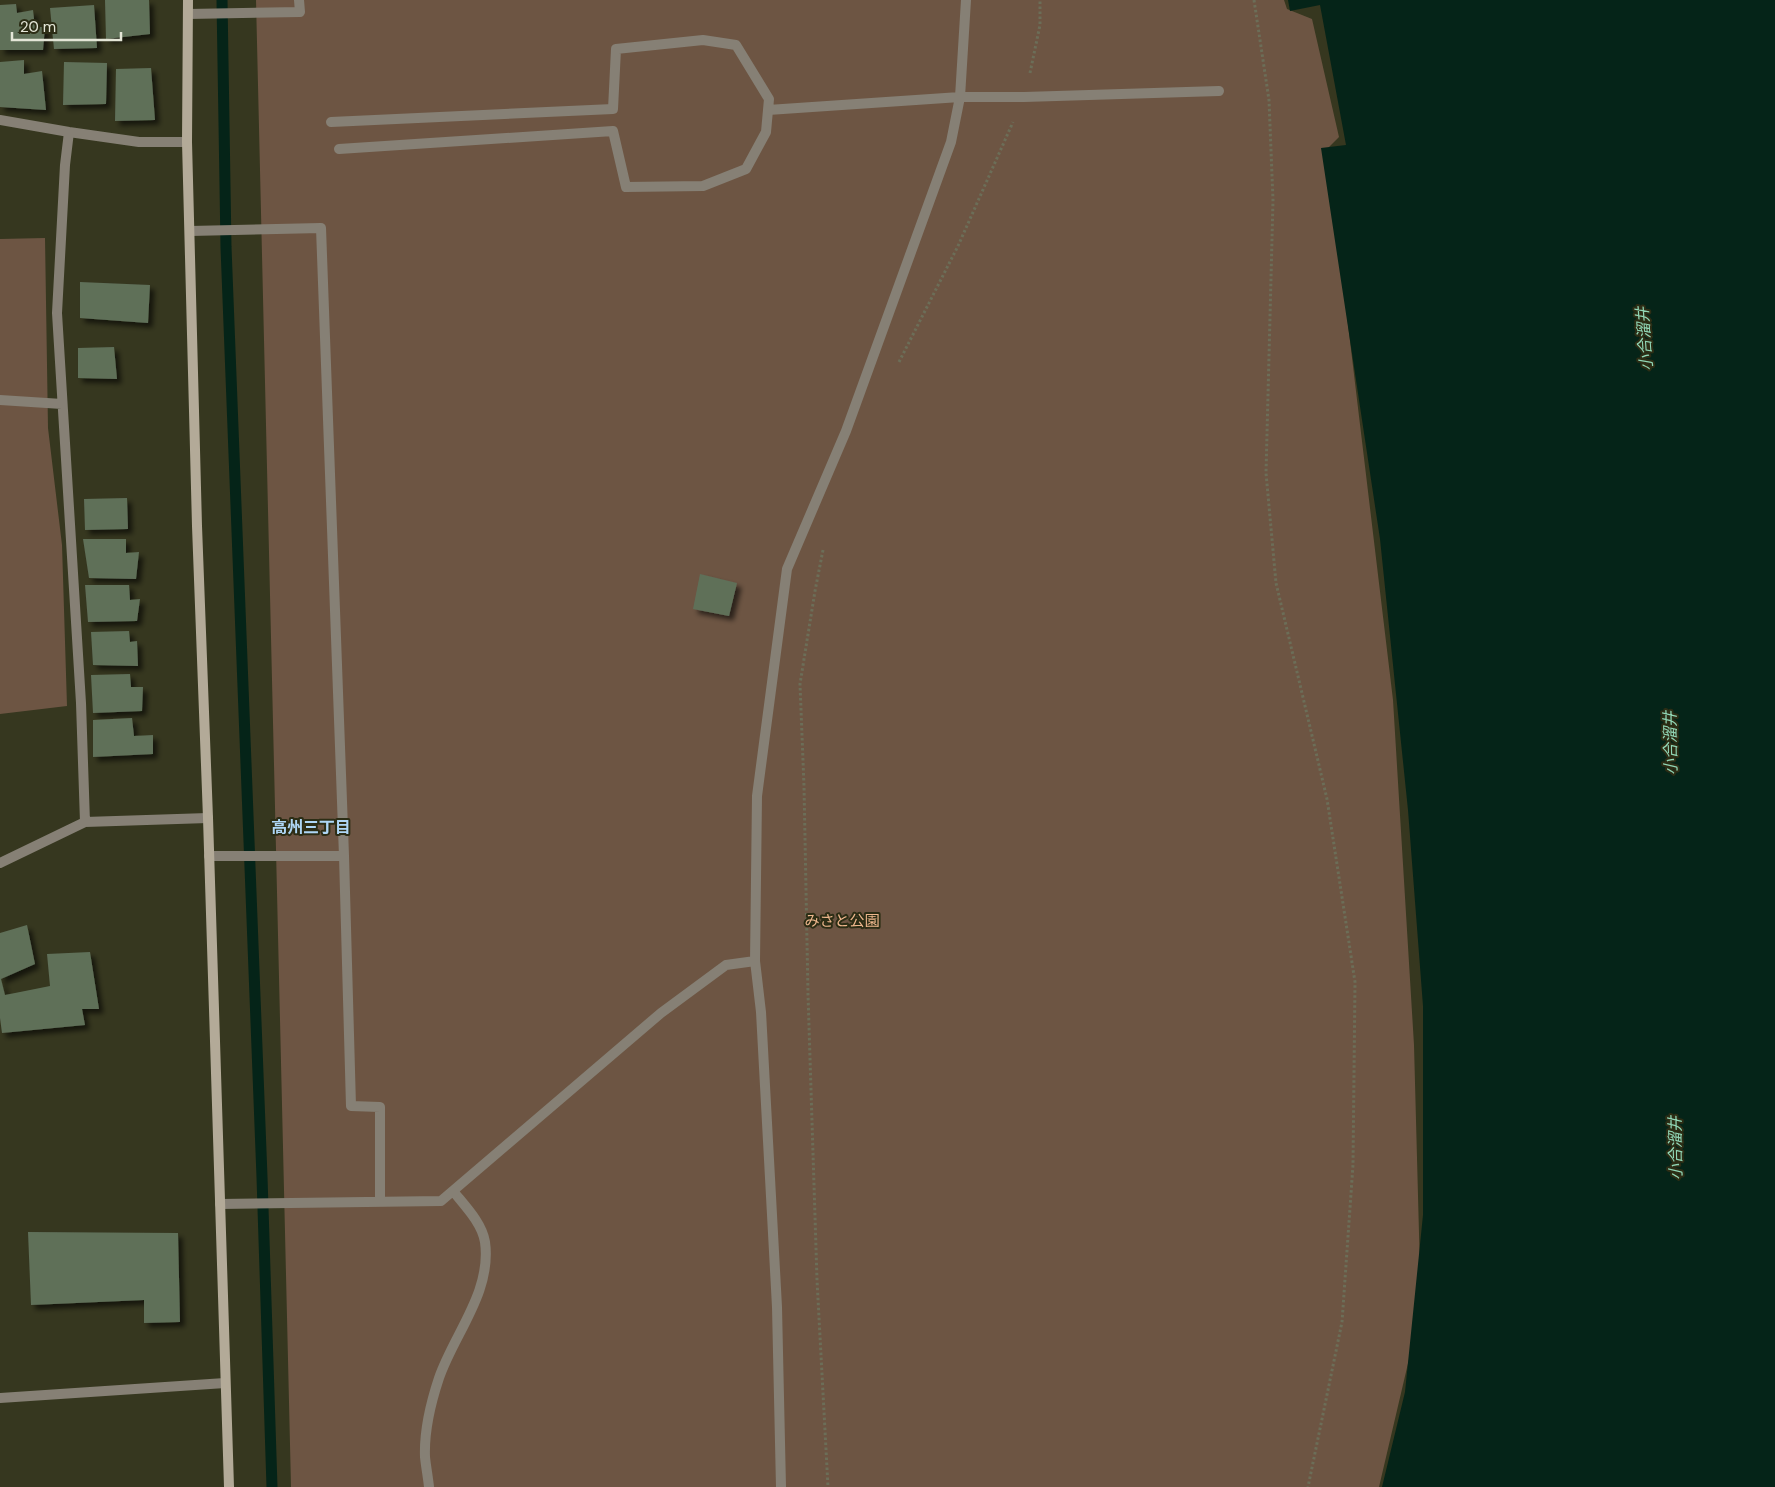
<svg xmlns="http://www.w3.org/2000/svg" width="1775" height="1487" viewBox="0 0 1775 1487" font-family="'DM Sans','Noto Sans JP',sans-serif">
	<defs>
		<filter id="shadow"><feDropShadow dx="4.5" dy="4.5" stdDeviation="2.5" flood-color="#0009"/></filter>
	</defs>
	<rect width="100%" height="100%" fill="#36371f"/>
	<path fill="#6d5543" d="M 256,0 L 1284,0 L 1287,9 L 1312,19 L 1339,137 L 1327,149 L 1393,700 L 1414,1045 L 1421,1308 L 1379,1487 L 291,1487 Z
		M 45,238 L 48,428 L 62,545 L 67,706 L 0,714 L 0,239 Z"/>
	<path fill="#052418" d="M 1288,0 L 1775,0 L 1775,1487 L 1382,1487 L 1405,1392 L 1423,1215 L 1423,1006 L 1408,810 L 1380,539 L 1321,148 L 1346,145 L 1320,5 L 1290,11 Z"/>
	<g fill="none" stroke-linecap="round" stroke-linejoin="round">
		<path stroke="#052418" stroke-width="11" d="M 222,0 L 226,247 L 262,1177 L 272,1487"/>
	</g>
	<path fill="#5f6f59" filter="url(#shadow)" d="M 105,0 L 149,0 L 150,34 L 106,39 Z
		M 16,4 L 17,13 L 33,10 L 35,27 L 45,27 L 43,50 L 0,50 L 0,5 Z
		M 94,5 L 97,48 L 54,49 L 50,8 Z
		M 24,60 L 24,74 L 42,71 L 46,110 L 0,107 L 0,62 Z
		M 64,62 L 107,63 L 106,104 L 63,105 Z
		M 151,68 L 155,120 L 115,121 L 116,69 Z
		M 80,282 L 150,285 L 148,323 L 80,318 Z
		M 114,347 L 117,379 L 78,378 L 78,348 Z
		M 127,498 L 128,529 L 85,530 L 84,499 Z
		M 83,539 L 126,539 L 126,553 L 139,552 L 136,579 L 89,578 Z
		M 700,574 L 737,583 L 729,616 L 693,609 Z
		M 85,585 L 129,585 L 130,600 L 140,599 L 137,621 L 88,622 Z
		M 129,631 L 130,642 L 137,641 L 138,666 L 93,665 L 91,632 Z
		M 130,674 L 131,687 L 143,687 L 142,711 L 93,713 L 91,675 Z
		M 132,718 L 134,736 L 153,735 L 153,754 L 93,757 L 93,720 Z
		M 27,925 L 35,964 L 1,979 L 5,995 L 50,986 L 47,954 L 90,952 L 99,1009 L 82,1009 L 85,1025 L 2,1033 L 0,1018 L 0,933 Z
		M 28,1232 L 178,1233 L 180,1322 L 144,1323 L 144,1300 L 31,1305 Z"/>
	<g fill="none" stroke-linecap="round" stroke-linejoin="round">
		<path stroke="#6c6e58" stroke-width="3" stroke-dasharray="2.5 2.5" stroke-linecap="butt" d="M 1254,0 L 1269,100 L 1273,200 L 1266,473 L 1276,583 L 1327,799 L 1355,982 L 1353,1165 L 1342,1322 L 1308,1487
			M 1030,73 L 1040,25 L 1040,0
			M 899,362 L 958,246 L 1013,122
			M 823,550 L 815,591 L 800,684 L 804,786 L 808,994 L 817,1280 L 828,1487"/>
		<path stroke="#868075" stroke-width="10" d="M 188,14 L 300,12 L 299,0
			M 768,110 L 960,97 L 1024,97 L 1219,91
			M 331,122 L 613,109 L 616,49 L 703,40 L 736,45 L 769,99 L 766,132 L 746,169 L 703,186 L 626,187 L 613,131 L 339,149
			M 190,231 L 321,228 L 344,856 L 351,1106 L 380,1107 L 380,1202
			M 209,856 L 344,856
			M 220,1204 L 441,1201 L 661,1013 L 726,965 L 755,961
			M 429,1487 C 428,1477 426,1467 425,1457 C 424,1431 431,1402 439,1378 C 454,1334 492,1292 485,1242 C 482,1223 465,1206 453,1191
			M 781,1487 L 777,1307 L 761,1012 L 755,961 L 757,796 L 787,569 L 846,431 L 951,142 L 960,97 L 966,0"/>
		<path stroke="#868075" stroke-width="10" d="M 0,120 L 69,132 L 139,142 L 187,142
			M 0,400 L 62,404
			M 85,822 L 208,818
			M 0,863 L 85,822 L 81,703 L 57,313 L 65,165 L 69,132
			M 0,1398 L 225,1383"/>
		<path stroke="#b3aa98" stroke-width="10" d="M 188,0 L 187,142 L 197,526 L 208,818 L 229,1487"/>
	</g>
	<g text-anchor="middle" stroke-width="4" stroke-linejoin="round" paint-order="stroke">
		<g font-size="15" fill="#eeb78d" stroke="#2c2d15">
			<text x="842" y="926">みさと公園</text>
		</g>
		<g font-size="16" font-style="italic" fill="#91d7b6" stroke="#2c2d15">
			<text transform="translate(1644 339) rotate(-94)" y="6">小合溜井</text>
			<text transform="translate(1670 743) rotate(-91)" y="6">小合溜井</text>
			<text transform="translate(1675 1148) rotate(-91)" y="6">小合溜井</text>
		</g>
		<g font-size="16" font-weight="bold" fill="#aed6f5" stroke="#2c2d15">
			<text x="311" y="833">高州三丁目</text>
		</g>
	</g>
	<path d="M12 32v8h109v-8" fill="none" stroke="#e4e6d7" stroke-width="2.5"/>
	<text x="20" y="32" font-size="15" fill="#e4e6d7" stroke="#2c2d15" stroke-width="4" paint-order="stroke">20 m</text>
</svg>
